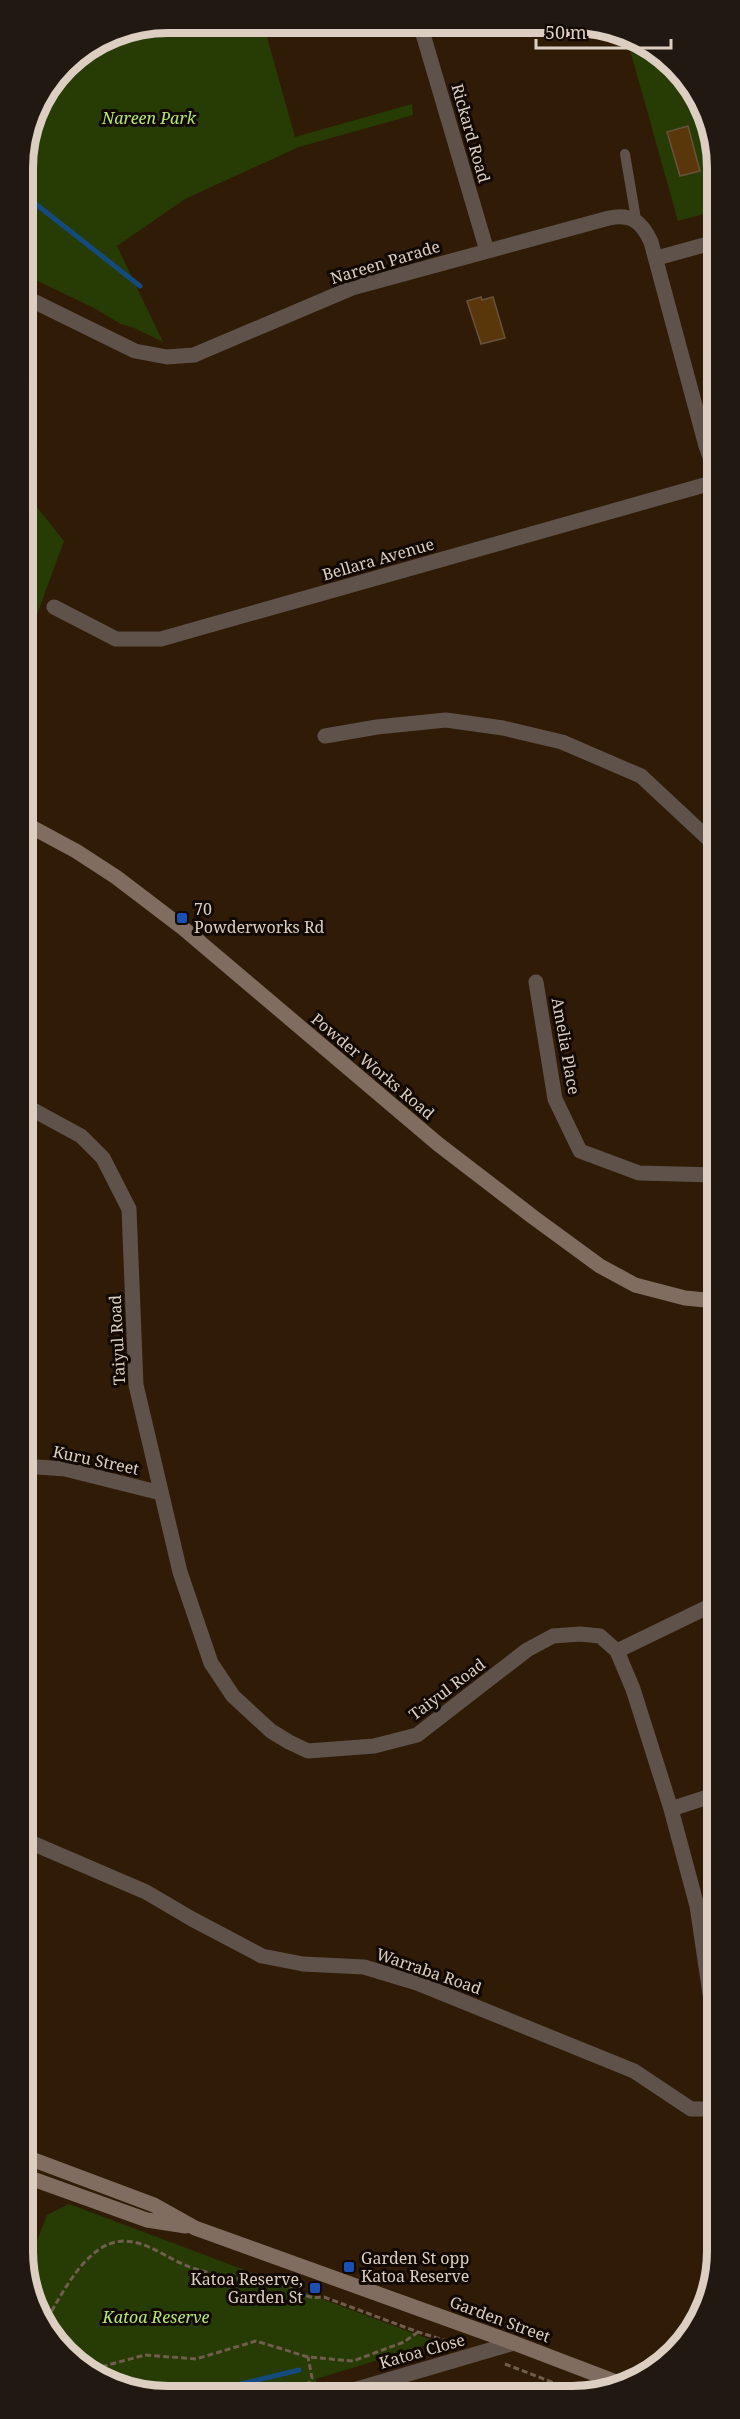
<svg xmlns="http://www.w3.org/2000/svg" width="740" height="2419" viewBox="0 0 740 2419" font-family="'Noto Serif',serif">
	<rect width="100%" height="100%" fill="#301c06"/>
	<path fill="#273b04" d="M 168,23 L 263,23 L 295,137 L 412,104 L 413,115 L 299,147 L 185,199 L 117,246 L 163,342 L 134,328 L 121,324 L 94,308 L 23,274 L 23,159 L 34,112 L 65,65 L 113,33 Z
		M 627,39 L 675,65 L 715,140 L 715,211 L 678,221 Z
		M 23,490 L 64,541 L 28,639 L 23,638 Z
		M 69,2204 L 437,2342 L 316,2379 L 320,2394 L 139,2394 L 65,2354 L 25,2279 L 25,2272 L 47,2215 Z"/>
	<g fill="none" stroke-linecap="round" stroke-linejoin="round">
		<path stroke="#154a7c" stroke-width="5" d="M 23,194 L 140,286
			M 199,2394 L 299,2370"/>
	</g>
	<path fill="#5a370a" stroke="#68523b" stroke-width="1.5" d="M 688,126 L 700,171 L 680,176 L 667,132 Z
		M 481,297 L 482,300 L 493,297 L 505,338 L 481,344 L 467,301 Z"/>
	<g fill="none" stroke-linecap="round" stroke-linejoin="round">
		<path stroke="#705e4c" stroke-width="3" stroke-dasharray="6 3" stroke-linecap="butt" d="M 47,2319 C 64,2291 91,2233 133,2242 C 155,2246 174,2263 196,2269 C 223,2278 253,2280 281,2285 C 300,2289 302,2300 324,2297 L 418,2332 L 454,2343
			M 505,2364 L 583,2394
			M 93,2369 L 145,2355 L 196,2359 L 256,2341 L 308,2357 L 353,2361 L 404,2342 L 418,2332
			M 302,2394 L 312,2378 L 308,2357"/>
		<path stroke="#5e524a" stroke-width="10" d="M 625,154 L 636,219"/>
		<path stroke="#5e524a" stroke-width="15" d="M 420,24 L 487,251
			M 657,258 L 715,242
			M 23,296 L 135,351 L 167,357 L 194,355 L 352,288 L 609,218 C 631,213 642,222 651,242 L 706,446 L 715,471
			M 54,607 L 116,639 L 161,639 L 715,482
			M 325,736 L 377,727 L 446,720 L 503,728 L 562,742 L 641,776 L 716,846
			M 536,982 L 555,1099 L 580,1151 L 639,1173 L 716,1175
			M 24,1105 L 81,1136 L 103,1158 L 129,1209 L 136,1385 L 180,1572 L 211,1663 L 233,1696 L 271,1731 L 289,1742 L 308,1751 L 374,1746 L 417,1735 L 527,1650 L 553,1636 L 580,1634 L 600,1636 L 617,1651 L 633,1689 L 671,1809 L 697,1906 L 717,2041
			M 24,1466 L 65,1469 L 161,1493
			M 617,1651 L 716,1603
			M 671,1809 L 717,1794
			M 25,1840 L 146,1892 L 192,1919 L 262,1956 L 303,1964 L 364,1967 L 417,1983 L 634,2071 L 691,2109 L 717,2109
			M 340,2394 L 514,2343"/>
		<path stroke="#806d60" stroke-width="15" d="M 24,823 L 76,851 L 116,877 L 183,928 L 438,1144 L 533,1217 L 600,1266 L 635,1285 L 685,1298 L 716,1301
			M 34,2160 L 154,2205 L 195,2228 L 514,2343 L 624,2385
			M 30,2178 L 147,2220 L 186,2226"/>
	</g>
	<g fill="#1a4fb4" stroke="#110902" stroke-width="2">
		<rect x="176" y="912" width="12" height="12" rx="3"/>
		<rect x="343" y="2261" width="12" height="12" rx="3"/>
		<rect x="309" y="2282" width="12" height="12" rx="3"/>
	</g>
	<g text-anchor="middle" stroke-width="6" stroke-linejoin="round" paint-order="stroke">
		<g font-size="16" font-style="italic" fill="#b5e874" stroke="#110902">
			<text x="149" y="124">Nareen Park</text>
			<text x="156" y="2323">Katoa Reserve</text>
		</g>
		<g font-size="16" fill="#dccfc2" stroke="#110902">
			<text transform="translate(471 133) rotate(74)" y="6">Rickard Road</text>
			<text transform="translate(385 262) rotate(-17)" y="6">Nareen Parade</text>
			<text transform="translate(378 559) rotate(-16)" y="6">Bellara Avenue</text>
			<text transform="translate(566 1046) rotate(80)" y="6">Amelia Place</text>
			<text transform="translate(373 1066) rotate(40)" y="6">Powder Works Road</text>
			<text transform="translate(117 1340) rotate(-93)" y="6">Taiyul Road</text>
			<text transform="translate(96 1460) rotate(12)" y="6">Kuru Street</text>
			<text transform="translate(447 1689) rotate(-37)" y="6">Taiyul Road</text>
			<text transform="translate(429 1971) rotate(19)" y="6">Warraba Road</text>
			<text transform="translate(500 2319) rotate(20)" y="6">Garden Street</text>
			<text transform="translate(422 2351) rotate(-16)" y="6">Katoa Close</text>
		</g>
		<g font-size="16" fill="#dccfc2" stroke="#110902" text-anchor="start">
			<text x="194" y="915">70<tspan x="194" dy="18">Powderworks Rd</tspan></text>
			<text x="361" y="2264">Garden St opp<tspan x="361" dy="18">Katoa Reserve</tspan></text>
			<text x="303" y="2285" text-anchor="end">Katoa Reserve,<tspan x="303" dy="18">Garden St</tspan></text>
		</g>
	</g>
	<path d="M0 0H740V2419H0ZM168 33H572A135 135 0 0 1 707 168V2251A135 135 0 0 1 572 2386H168A135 135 0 0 1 33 2251V168A135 135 0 0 1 168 33Z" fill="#211911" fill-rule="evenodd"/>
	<path fill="none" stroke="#dccfc2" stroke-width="8" d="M168 33H572A135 135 0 0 1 707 168V2251A135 135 0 0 1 572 2386H168A135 135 0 0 1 33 2251V168A135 135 0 0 1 168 33Z"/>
	<path d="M536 39v9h135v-9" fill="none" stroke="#dccfc2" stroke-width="3"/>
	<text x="545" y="39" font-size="18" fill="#dccfc2" stroke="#110902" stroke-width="4.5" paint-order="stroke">50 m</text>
</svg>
